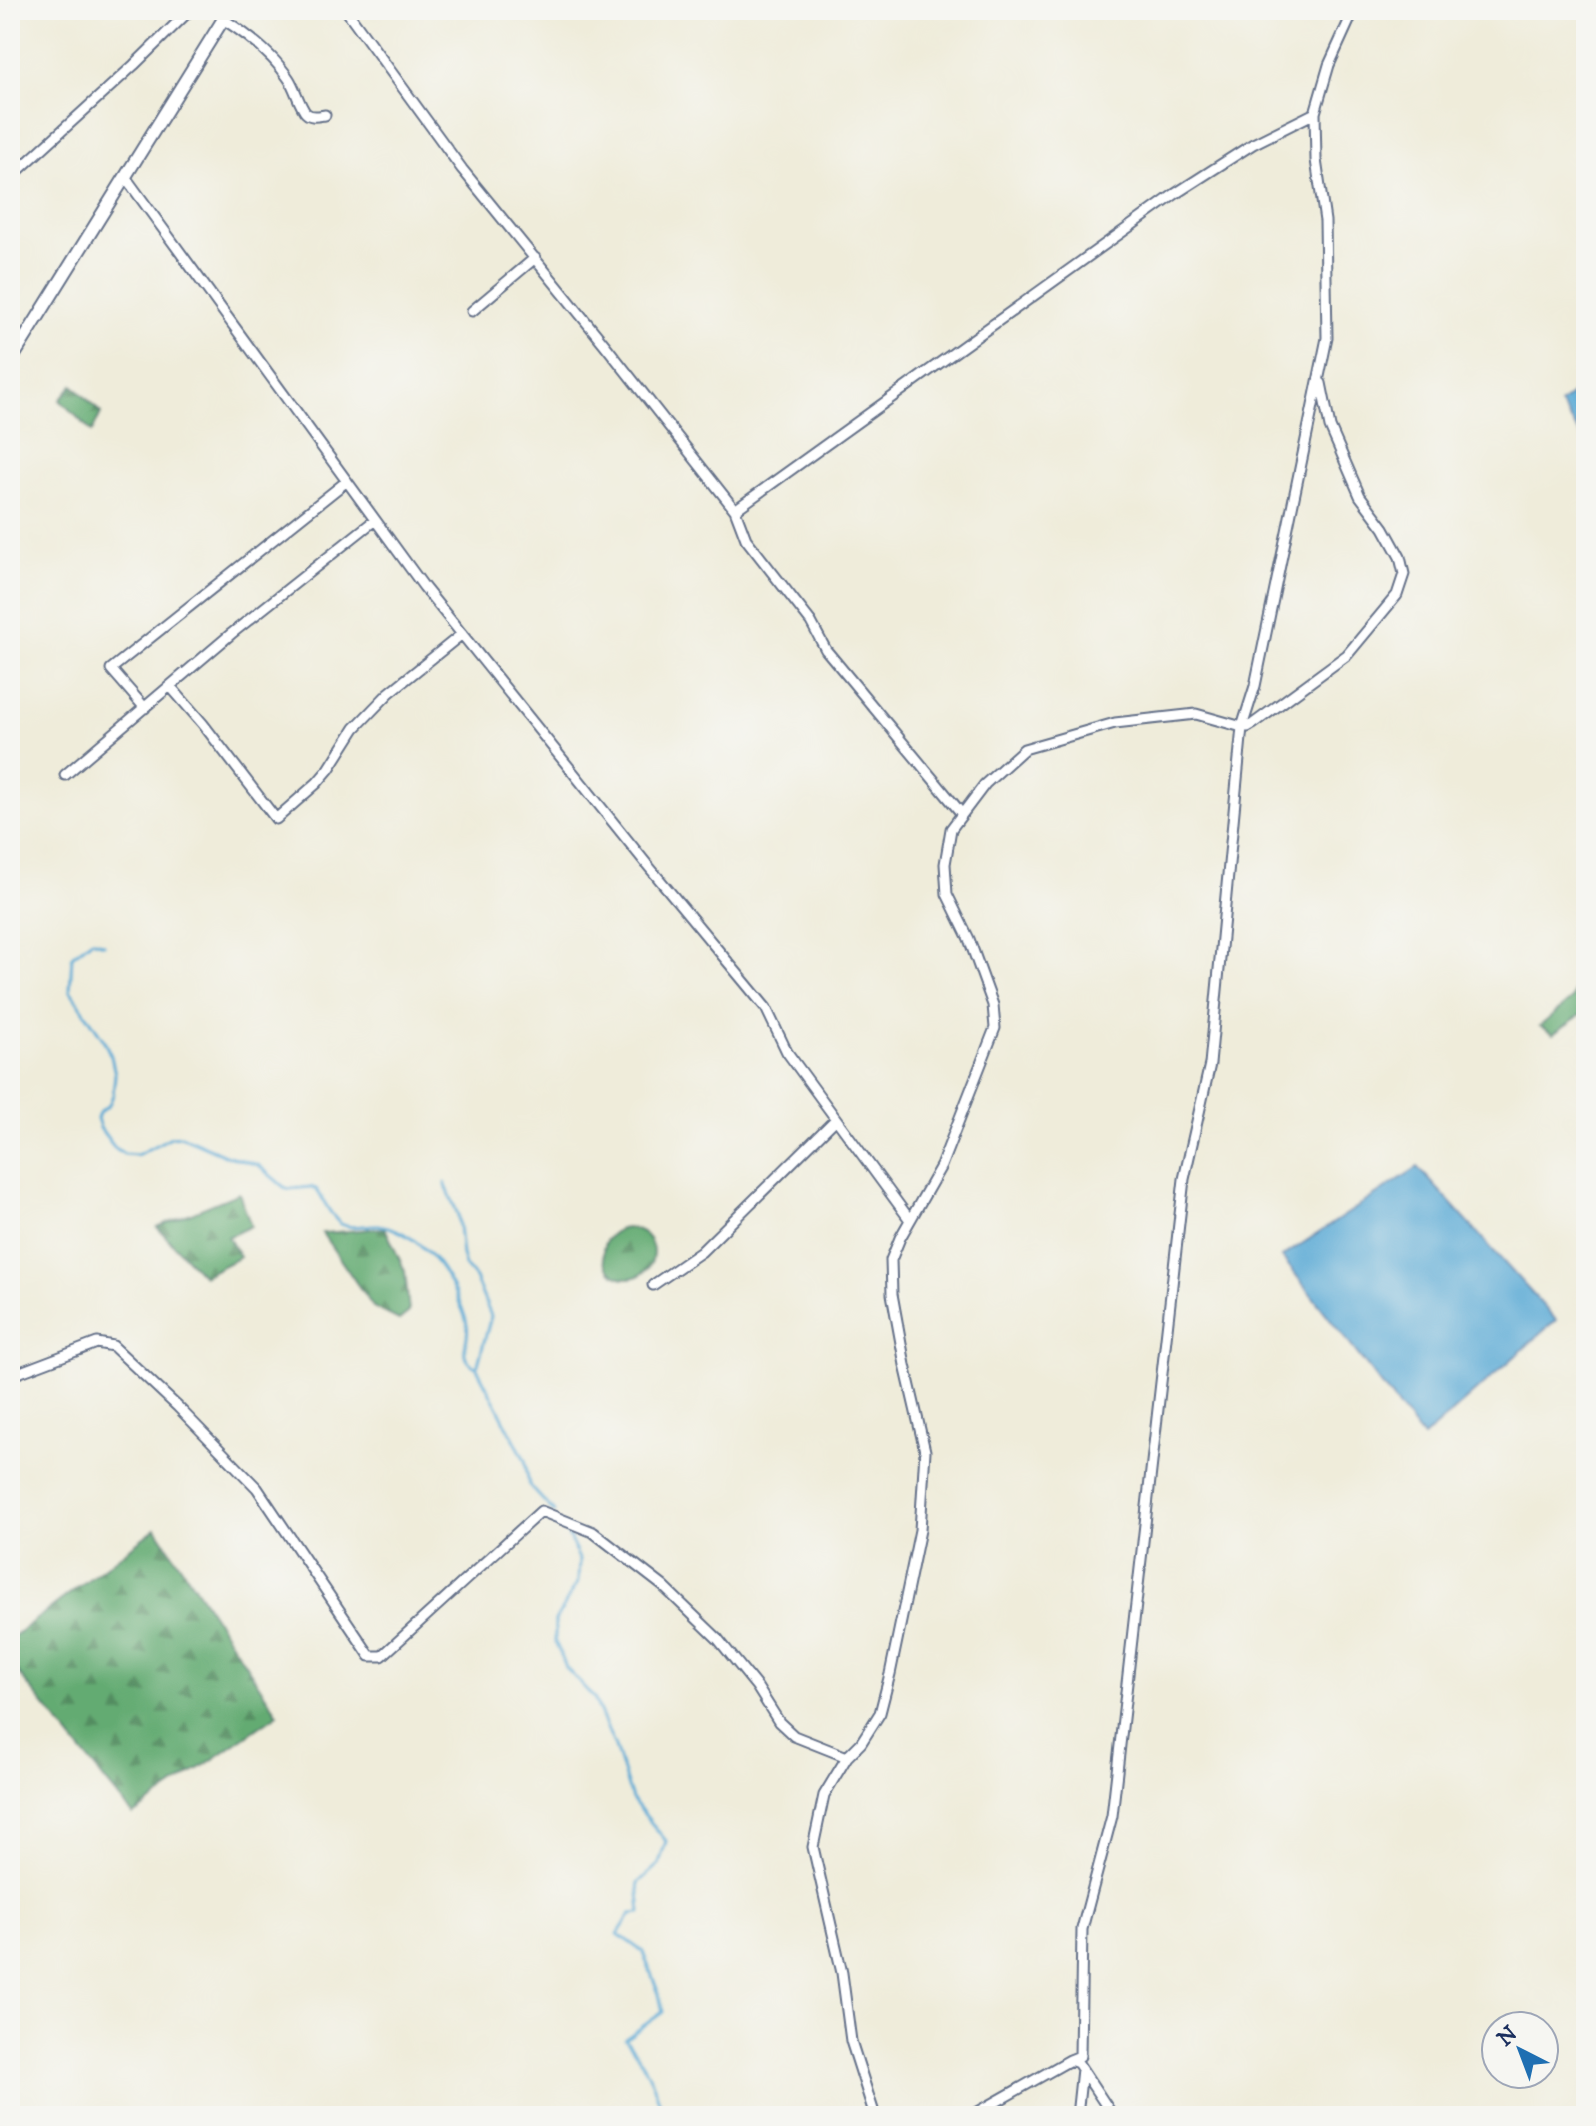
<svg xmlns="http://www.w3.org/2000/svg" width="1596" height="2126" viewBox="0 0 1596 2126" font-family="'IM FELL DW Pica',serif">
	<defs>
		<pattern id="forest-firs" width="22" height="20" patternUnits="userSpaceOnUse" patternTransform="scale(2)"><rect width="22" height="20" fill="#64ab72"/><path d="M5 1l3.5 6h-7zM16 11l3.5 6h-7z" fill="#528c61"/></pattern>
	</defs>
	<rect width="100%" height="100%" fill="#f6f6f2"/>
	<filter id="ink" filterUnits="userSpaceOnUse"><feTurbulence type="fractalNoise" baseFrequency=".0125" numOctaves="2"/><feDisplacementMap in="SourceGraphic" scale="16" xChannelSelector="R" yChannelSelector="G"/><feConvolveMatrix kernelMatrix="1 2 1 2 8 2 1 2 1" color-interpolation-filters="sRGB"/></filter>
	<filter id="wash" filterUnits="userSpaceOnUse"><feTurbulence type="fractalNoise" baseFrequency=".006" numOctaves="4" result="noise"/><feDisplacementMap in="SourceGraphic" scale="32" xChannelSelector="R" yChannelSelector="G"/><feGaussianBlur stdDeviation="1.8" result="paint"/><feColorMatrix in="noise" values="0 0 0 0 0 0 0 0 0 0 0 0 0 0 0 0 0 1.4 0 .05"/><feComposite in="paint" operator="in"/></filter>
	<g filter="url(#wash)">
		<rect width="100%" height="100%" fill="#efecda"/>
		<path fill="url(#forest-firs)" stroke="#406d68" stroke-width="2" d="M 73,385 L 101,413 L 92,432 L 60,400 Z
			M 1586,953 L 1586,1011 L 1553,1034 L 1540,1026 L 1572,999 L 1583,958 Z
			M 239,1193 L 251,1226 L 228,1237 L 240,1257 L 203,1276 L 157,1227 Z
			M 385,1228 L 405,1271 L 409,1312 L 399,1320 L 373,1307 L 322,1233 Z
			M603 1253a25 25 0 1 1 50 0a25 25 0 1 1-50 0Z
			M 156,1528 L 278,1714 L 133,1815 L 10,1663 L 10,1639 Z"/>
		<path fill="#5caad5" stroke="#3c6c9a" stroke-width="2" d="M 1586,383 L 1586,443 L 1560,404 Z
			M 1418,1167 L 1556,1320 L 1423,1438 L 1282,1257 Z"/>
		<g fill="none" stroke-linecap="round" stroke-linejoin="round">
			<path stroke="#5caad5" stroke-width="3" d="M 104,944 L 92,940 L 72,956 L 70,990 L 103,1039 L 111,1056 L 115,1074 L 113,1095 L 109,1105 L 99,1113 L 97,1119 L 100,1128 L 114,1147 L 124,1154 L 137,1155 L 171,1137 L 181,1136 L 225,1155 L 258,1165 L 284,1187 L 289,1189 L 311,1187 L 316,1189 C 324,1199 330,1217 341,1224 C 352,1230 366,1224 378,1225 C 401,1227 424,1246 438,1264 C 447,1276 465,1310 467,1325 C 471,1344 454,1354 477,1368
				M 445,1183 L 458,1215 L 462,1255 L 465,1266 L 475,1278 L 491,1316 L 477,1368 L 525,1460 L 529,1485 L 554,1512
				M 563,1524 L 579,1559 L 578,1582 L 555,1621 L 555,1641 L 566,1668 L 594,1698 L 615,1747 L 632,1799 L 666,1841 L 659,1864 L 638,1883 L 641,1913 L 631,1914 L 618,1934 L 643,1952 L 659,1994 L 663,2012 L 625,2039 C 644,2061 657,2089 663,2116"/>
		</g>
	</g>
	<g filter="url(#ink)">
		<g fill="none" stroke-linecap="round" stroke-linejoin="round">
			<g stroke="#657189" stroke-width="13">
				<path id="minor" d="M 346,10 L 462,169 L 605,345 L 735,510 L 746,539 L 811,622 L 826,650 L 962,814
					M 223,19 C 248,35 273,54 289,79 C 295,88 300,107 306,113 C 311,118 318,116 325,115
					M 10,178 L 134,65 L 190,10
					M 126,178 L 424,587 L 645,862 L 766,1008 L 787,1052 L 910,1220
					M 472,311 L 535,258
					M 735,510 L 1175,194 L 1253,144 L 1315,113
					M 170,686 L 203,724 L 276,819 L 317,783 L 329,769 L 355,728 L 389,693 L 462,634
					M 145,708 L 111,669 L 347,481
					M 65,775 L 231,634 L 375,520
					M 653,1285 L 701,1252 L 836,1119
					M 10,1376 L 97,1343 L 113,1346 L 178,1407 L 257,1488 L 370,1656 L 382,1656 L 541,1511 L 593,1532 L 663,1586 L 718,1639 L 757,1687 L 779,1722 L 794,1736 L 847,1757
					M 1070,2060 L 1080,2056 L 1082,1929 L 1112,1816 L 1184,1179 L 1210,1064 L 1242,727 L 1248,727 L 1253,724 L 1347,655 L 1397,595 L 1404,574 L 1400,557 L 1384,528 L 1360,496 L 1330,427 L 1321,383
					M 875,2116 L 851,2041 L 842,1973 L 813,1847 L 824,1795 L 847,1757 L 861,1743 L 880,1713 L 890,1674 L 920,1530 L 925,1451 L 905,1365 L 892,1294 L 891,1260 L 900,1238 L 941,1166 L 995,1028 L 993,1005 L 969,939 L 947,894 L 945,864 L 951,829 L 985,784 L 1024,749 L 1115,723 L 1196,714 L 1242,727 L 1255,686 L 1327,338 L 1325,221 L 1316,160 L 1315,113 L 1329,65 L 1354,10
					M 971,2116 L 1070,2060 L 1078,2063 L 1113,2116
					M 1077,2116 L 1082,2069"/>
			</g>
			<g stroke="#657189" stroke-width="15">
				<path id="tertiary" d="M 10,362 L 229,10"/>
			</g>
			<use href="#minor" stroke="#fff" stroke-width="9"/>
			<use href="#tertiary" stroke="#fff" stroke-width="11"/>
		</g>
	</g>
	<rect width="1596" height="2126" fill="none" stroke="#f6f6f2" stroke-width="40"/>
	<g transform="translate(1520 2050) rotate(318)"><circle r="38" fill="#f6f6f2" stroke="#9ea6b7" stroke-width="2"/>
	<path d="M0-6L14 30L0 20L-14 30Z" fill="#1f6fb2"/>
	<text y="-12" font-size="22" font-weight="bold" text-anchor="middle" fill="#1b2f5e">N</text>
	</g>
</svg>
